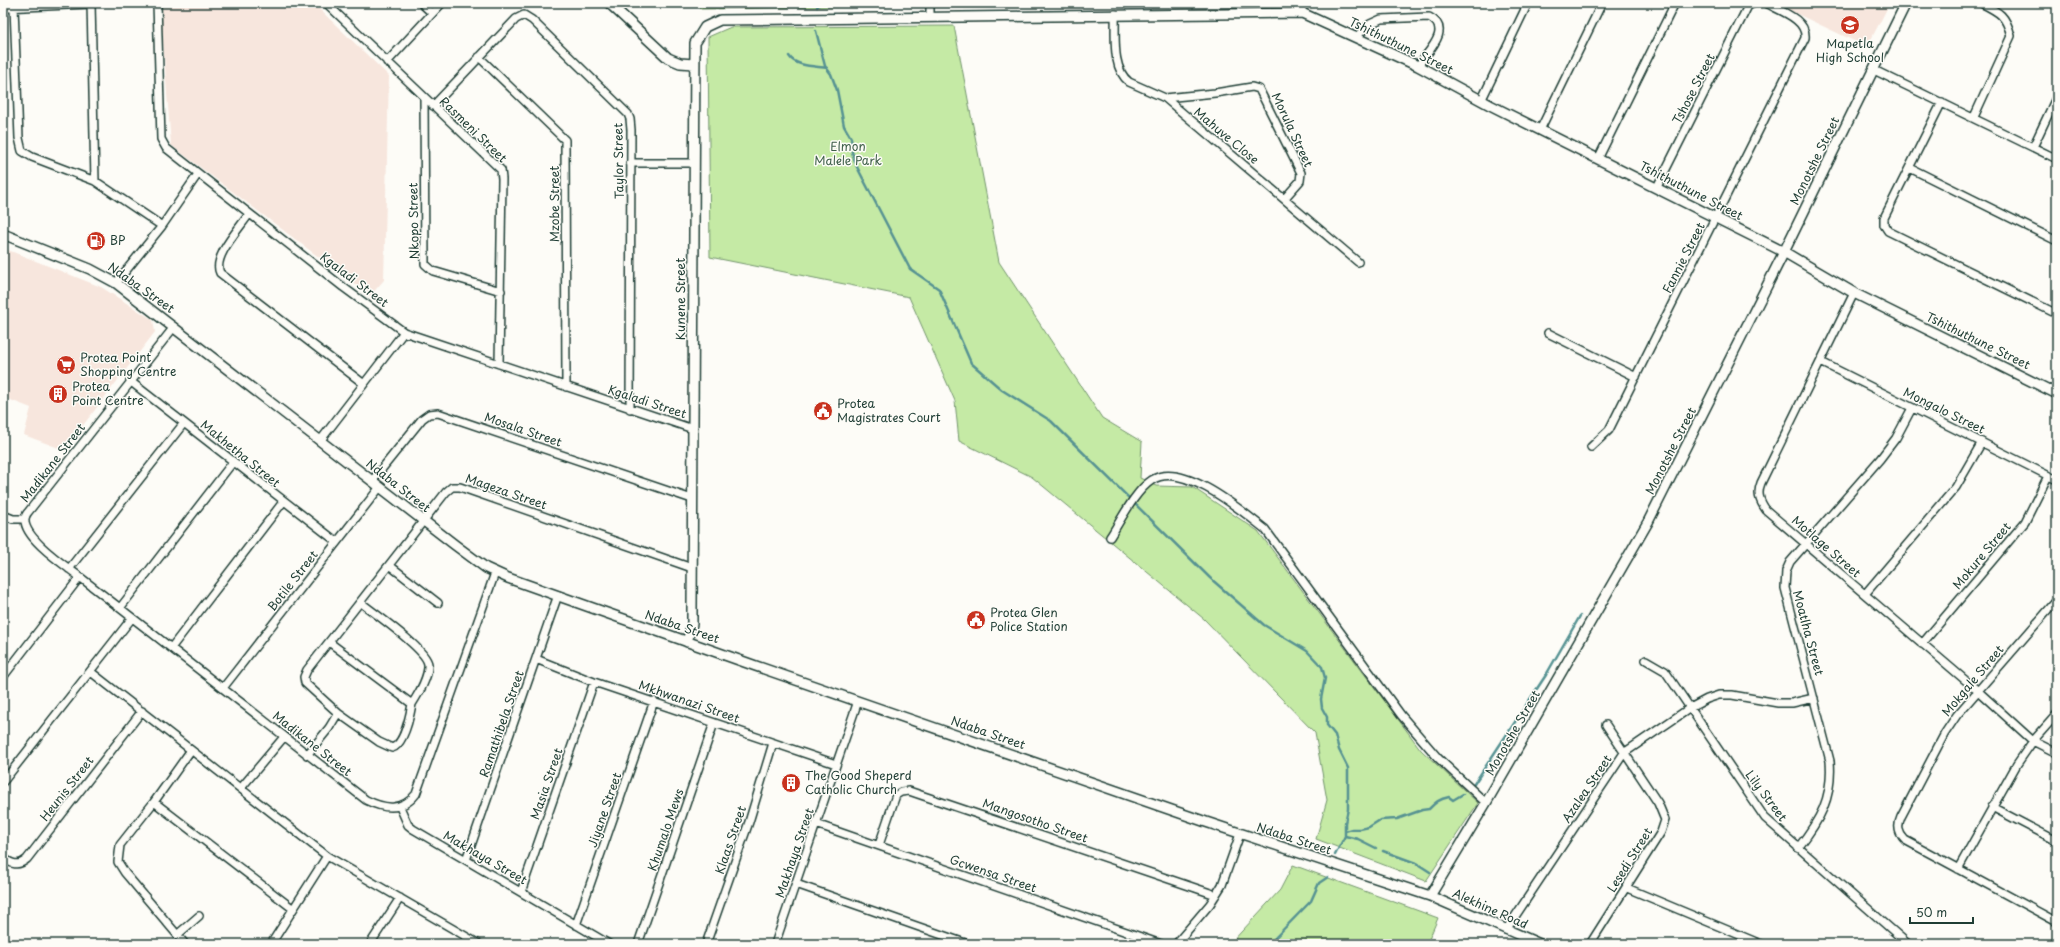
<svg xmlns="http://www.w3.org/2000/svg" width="2060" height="947" viewBox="0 0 2060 947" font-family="'Playpen Sans',sans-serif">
	<rect width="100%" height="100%" fill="#fdfcf7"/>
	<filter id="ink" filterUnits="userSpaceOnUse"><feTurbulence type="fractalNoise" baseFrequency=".025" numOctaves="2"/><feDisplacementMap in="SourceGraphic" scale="8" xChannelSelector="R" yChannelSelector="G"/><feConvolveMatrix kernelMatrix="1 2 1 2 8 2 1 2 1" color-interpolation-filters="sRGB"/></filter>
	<g filter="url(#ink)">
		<path fill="#f7e6dd" d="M 160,3 L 313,3 L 389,76 L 384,280 L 370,296 L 171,145 Z
			M 1774,3 L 1890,3 L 1867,47 Z
			M 3,248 L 101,287 L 153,320 L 155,332 L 64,450 L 24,435 L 31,408 L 3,397 Z"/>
		<path fill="#c5eaa5" stroke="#72946c" d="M 696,3 L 888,3 L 888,6 L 701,9 Z
			M 954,26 L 999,262 L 1102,418 L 1142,442 L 1140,478 L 1156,486 L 1192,487 L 1258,531 L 1421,750 L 1478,803 L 1426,881 L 1316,839 L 1327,800 L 1315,733 L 1204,619 L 1032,477 L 959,441 L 955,401 L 909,297 L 710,257 L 708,37 L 731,27 Z
			M 1293,865 L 1438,918 L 1427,944 L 1230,944 L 1280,890 Z"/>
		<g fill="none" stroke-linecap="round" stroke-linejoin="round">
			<path stroke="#569292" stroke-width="2.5" d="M 817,7 L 820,3
				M 816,31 L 825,66 L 831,74 L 837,90 L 844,126 L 851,138 L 852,152 L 857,167 L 910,269 L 939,289 L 971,363 L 1002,390 L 1051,421 L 1210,578 L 1264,625 L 1307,651 L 1322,667 L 1325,678 L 1321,699 L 1322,708 L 1327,717 L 1327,725 L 1335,735 L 1339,750 L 1348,768 L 1348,809 L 1345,823 L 1345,836 L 1335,855
				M 789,56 C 796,67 815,66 827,68
				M 1474,784 L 1546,675 L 1580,616
				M 1345,831 L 1352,829 L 1360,829 L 1369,827 L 1380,820 L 1397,819 L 1422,810 L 1429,809 C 1436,802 1439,799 1449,797 L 1453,800 L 1463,794
				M 1345,836 L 1358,839 L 1376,848
				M 1383,851 L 1416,863 L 1430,872
				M 1269,944 L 1311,901 L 1319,883 L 1328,877"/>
			<g stroke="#1f3d34" stroke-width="10">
				<path id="minor" d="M 91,3 L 95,181
					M 157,3 L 161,139 L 166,148 L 343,287 L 404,332 L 693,429
					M 326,3 L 501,170 L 502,179 L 499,364
					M 421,3 L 432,13
					M 930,3 L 930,17
					M 1302,3 L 1302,13
					M 14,7 L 19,138 L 22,151 L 32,157 L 95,181 L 162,226
					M 3,8 L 91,4
					M 1115,14 C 1116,35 1111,68 1129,82 L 1165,98 L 1358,262
					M 1356,37 L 1370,24 L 1381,19 L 1429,17 C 1453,29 1428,51 1418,66
					M 479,57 L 565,140 L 566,387
					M 387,62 L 442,3
					M 1874,70 L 2057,159
					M 424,97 L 425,264 L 433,271 L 501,291
					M 1165,98 L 1215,93 L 1252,87 L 1259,89 L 1301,173 L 1300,181 L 1284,199
					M 1482,99 L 1528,3
					M 1942,102 L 1884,218 L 1884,225 L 1888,231 L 2057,314
					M 433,106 L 516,19 L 524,15 L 532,20 L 628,114 L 630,119 L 631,130 L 630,409
					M 1974,117 L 2011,36 C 2006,15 1999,12 1981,3
					M 1540,130 L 1602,3
					M 2033,147 L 2057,96
					M 1598,159 L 1675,3
					M 630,163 L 693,163
					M 1910,168 L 2057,241
					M 1657,187 L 1748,6 L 1754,3
					M 249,214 C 240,228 212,257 220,273 L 364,384
					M 116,283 L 162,226 L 198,174
					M 1854,293 L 1761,483 C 1757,493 1759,500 1766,510 L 1978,691 L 2033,741 L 2057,753
					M 174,327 L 29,511 C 27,513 25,517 25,519 C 23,538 66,566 80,577 L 366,800 C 384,809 402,812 416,794 L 495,573
					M 1548,333 L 1636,377
					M 1821,362 L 2057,480
					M 130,381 L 337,542
					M 320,441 L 404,332
					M 1591,447 L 1609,430 L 1805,38 C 1807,19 1780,11 1766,3
					M 372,481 L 422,419 L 429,414 L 438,413 L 692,499
					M 3,515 L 13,519 L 24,519
					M 1110,537 C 1121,520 1135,491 1152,480 C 1182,460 1242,511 1265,529 L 1401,715 L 1438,758 L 1486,803
					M 389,565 L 438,603
					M 69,569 L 184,423
					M 1865,594 L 1956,487 L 1982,442
					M 2057,600 L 1957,715 L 1945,733 L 1901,817 C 1897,826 1898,833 1905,840 L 2057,922
					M 360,602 C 374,613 426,649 428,664 C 429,677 419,693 412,704
					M 120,608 L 233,462
					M 329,642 L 412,704 C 410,715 404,745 392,748 L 379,742 L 338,713
					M 1922,644 L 2025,522 L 2048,476
					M 171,648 L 283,502
					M 536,659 L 594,682 L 836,764
					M 1646,660 L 1665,671 L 1765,818 L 1908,944
					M 91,672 L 327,856 L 479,944
					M 3,677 L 80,577
					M 223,688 L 380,487
					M 307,755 L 329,728 L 338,713 L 305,683 L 304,677 L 307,670 L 446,492 L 452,487 L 460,487 L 692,568
					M 3,782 L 132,618
					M 241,788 L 284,737
					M 154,802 L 292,908
					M 400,807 L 408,825 L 413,829 L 609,944
					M 1992,807 L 2057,841
					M 816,824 L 1161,944
					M 879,845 L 896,795 L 901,792 L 909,791 L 1216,895
					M 1798,848 C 1820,820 1833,798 1830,761 L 1785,588 L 1786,571 L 1790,562 L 1880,459 L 1896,438 L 1912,408
					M 3,858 C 12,864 18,867 27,859 L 142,711
					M 466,860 L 558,595
					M 1958,869 L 2017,764 L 2033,741 L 2057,714
					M 796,884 L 968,944
					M 1627,888 L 1761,944
					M 521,892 L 594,682
					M 576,925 L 654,701
					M 1506,930 L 1624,753 L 1690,708 L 1707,699 L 1719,695 L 1732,695 L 1778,703 L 1792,703 L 1814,698
					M 177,935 L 199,916
					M 185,944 L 125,873 L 118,862 L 120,845 L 154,802 L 191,750
					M 271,944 L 327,856
					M 370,944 L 400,898
					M 638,944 L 714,723
					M 706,944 L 749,822 L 773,743
					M 775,944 L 858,701
					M 1176,944 L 1210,904 L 1222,885 L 1240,834
					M 1590,944 L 1661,832 L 1665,820 L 1658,803 L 1606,725"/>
			</g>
			<g stroke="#1f3d34" stroke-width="12">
				<path id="tertiary" d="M 609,3 L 668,58 L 680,63 L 694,64
					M 3,234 L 90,269 L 116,283 L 455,545 L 486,568 L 508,578 L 753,665 L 1206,822 L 1430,896 L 1540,944
					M 687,642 L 692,624 L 692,611 L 695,43 L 705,27 L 720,20 L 1302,13 L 1418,66 L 1490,105 L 1784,252 L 1854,293 L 2057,394
					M 1430,896 L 1486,803 L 1648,522 L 1784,252 L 1906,3"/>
			</g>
			<use href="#minor" stroke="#fdfcf7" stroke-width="7"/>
			<use href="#tertiary" stroke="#fdfcf7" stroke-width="9"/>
		</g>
	</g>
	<defs>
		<g id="school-disc" transform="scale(1)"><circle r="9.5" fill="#c8321e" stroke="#fdfcf7"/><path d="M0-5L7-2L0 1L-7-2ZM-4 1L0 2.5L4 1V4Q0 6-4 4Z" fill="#fff"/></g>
		<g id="fuel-disc" transform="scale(1)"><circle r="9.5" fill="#c8321e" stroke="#fdfcf7"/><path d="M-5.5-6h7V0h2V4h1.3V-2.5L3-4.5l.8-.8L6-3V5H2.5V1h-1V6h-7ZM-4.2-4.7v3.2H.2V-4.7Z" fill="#fff"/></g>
		<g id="supermarket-disc" transform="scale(1)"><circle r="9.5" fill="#c8321e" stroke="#fdfcf7"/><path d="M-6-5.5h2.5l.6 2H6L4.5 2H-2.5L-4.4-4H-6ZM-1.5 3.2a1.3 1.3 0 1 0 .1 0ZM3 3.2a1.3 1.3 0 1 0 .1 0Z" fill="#fff"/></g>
		<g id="building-disc" transform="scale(1)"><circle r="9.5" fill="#c8321e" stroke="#fdfcf7"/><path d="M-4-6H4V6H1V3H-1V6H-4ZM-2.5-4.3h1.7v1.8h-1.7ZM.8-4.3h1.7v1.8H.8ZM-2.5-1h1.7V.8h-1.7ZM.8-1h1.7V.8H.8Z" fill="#fff"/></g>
		<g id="civic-disc" transform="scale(1)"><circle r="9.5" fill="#c8321e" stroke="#fdfcf7"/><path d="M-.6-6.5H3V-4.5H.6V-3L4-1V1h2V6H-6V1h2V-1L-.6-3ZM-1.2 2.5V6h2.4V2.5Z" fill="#fff"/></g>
	</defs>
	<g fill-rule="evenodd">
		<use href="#school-disc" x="1850" y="25"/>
		<use href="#fuel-disc" x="96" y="241"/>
		<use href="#supermarket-disc" x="66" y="365"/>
		<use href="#building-disc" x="58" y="394"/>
		<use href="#civic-disc" x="823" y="411"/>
		<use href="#civic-disc" x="976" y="620"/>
		<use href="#building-disc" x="791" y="783"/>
	</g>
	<g text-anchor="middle" stroke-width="3" stroke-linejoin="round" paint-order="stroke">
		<g font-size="12" fill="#1f3d34" stroke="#fdfcf7" text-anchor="start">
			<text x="1850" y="48" text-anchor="middle">Mapetla<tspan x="1850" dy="14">High School</tspan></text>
			<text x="110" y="245">BP</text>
			<text x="80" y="362">Protea Point<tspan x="80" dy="14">Shopping Centre</tspan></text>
			<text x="72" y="391">Protea<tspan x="72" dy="14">Point Centre</tspan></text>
			<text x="837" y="408">Protea<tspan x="837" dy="14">Magistrates Court</tspan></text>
			<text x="990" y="617">Protea Glen<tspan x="990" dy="14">Police Station</tspan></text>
			<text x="805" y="780">The Good Sheperd<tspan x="805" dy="14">Catholic Church</tspan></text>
		</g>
		<g font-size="12" fill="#1f3d34" stroke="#fdfcf7">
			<text transform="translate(1401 46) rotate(26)" y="4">Tshithuthune Street</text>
			<text transform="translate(1694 89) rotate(-63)" y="4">Tshose Street</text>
			<text transform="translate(473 130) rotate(44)" y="4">Rasmeni Street</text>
			<text transform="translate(1292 130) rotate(65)" y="4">Morula Street</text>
			<text transform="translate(1226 136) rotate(40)" y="4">Mahuve Close</text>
			<text transform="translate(619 161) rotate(-91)" y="4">Taylor Street</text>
			<text transform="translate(1815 161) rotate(-64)" y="4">Monotshe Street</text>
			<text transform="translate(1691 191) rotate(27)" y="4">Tshithuthune Street</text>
			<text transform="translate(555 204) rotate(-90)" y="4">Mzobe Street</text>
			<text transform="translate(414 221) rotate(-91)" y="4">Nkopo Street</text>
			<text transform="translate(1684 258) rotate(-63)" y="4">Fannie Street</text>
			<text transform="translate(354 280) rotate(37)" y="4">Kgaladi Street</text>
			<text transform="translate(141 288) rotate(35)" y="4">Ndaba Street</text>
			<text transform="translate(681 299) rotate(-90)" y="4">Kunene Street</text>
			<text transform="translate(1978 341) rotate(26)" y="4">Tshithuthune Street</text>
			<text transform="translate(647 402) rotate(18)" y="4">Kgaladi Street</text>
			<text transform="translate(1944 411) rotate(26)" y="4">Mongalo Street</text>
			<text transform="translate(523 430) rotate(19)" y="4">Mosala Street</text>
			<text transform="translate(1671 451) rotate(-63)" y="4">Monotshe Street</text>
			<text transform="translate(240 454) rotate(39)" y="4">Makhetha Street</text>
			<text transform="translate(53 463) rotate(-52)" y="4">Madikane Street</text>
			<text transform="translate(398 486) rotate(38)" y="4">Ndaba Street</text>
			<text transform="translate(506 492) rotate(19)" y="4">Mageza Street</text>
			<text transform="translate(1826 547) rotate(41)" y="4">Motlage Street</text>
			<text transform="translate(1982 556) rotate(-50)" y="4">Mokure Street</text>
			<text transform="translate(293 581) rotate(-52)" y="4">Botile Street</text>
			<text transform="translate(682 627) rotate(19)" y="4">Ndaba Street</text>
			<text transform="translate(1808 633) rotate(75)" y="4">Moatlha Street</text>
			<text transform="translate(1973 681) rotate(-50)" y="4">Mokgale Street</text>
			<text transform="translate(689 702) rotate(19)" y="4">Mkhwanazi Street</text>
			<text transform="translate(502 724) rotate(-71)" y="4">Ramathibela Street</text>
			<text transform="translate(988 733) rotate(19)" y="4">Ndaba Street</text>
			<text transform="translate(1513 733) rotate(-60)" y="4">Monotshe Street</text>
			<text transform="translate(312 744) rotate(38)" y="4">Madikane Street</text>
			<text transform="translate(547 784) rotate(-71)" y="4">Masia Street</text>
			<text transform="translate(67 789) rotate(-52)" y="4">Heunis Street</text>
			<text transform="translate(1587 789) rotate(-56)" y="4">Azalea Street</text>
			<text transform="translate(1766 796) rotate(53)" y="4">Lily Street</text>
			<text transform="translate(605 810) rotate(-71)" y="4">Jiyane Street</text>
			<text transform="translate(1035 821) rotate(19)" y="4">Mangosotho Street</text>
			<text transform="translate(666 830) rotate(-71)" y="4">Khumalo Mews</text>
			<text transform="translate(1294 839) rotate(18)" y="4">Ndaba Street</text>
			<text transform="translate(731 840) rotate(-71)" y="4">Klaas Street</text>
			<text transform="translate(795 853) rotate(-71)" y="4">Makhaya Street</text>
			<text transform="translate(485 858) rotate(30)" y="4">Makhaya Street</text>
			<text transform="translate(1630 860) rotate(-58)" y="4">Lesedi Street</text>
			<text transform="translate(993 874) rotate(19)" y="4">Gcwensa Street</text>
			<text transform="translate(1490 909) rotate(24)" y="4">Alekhine Road</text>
		</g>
		<g font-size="12" fill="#40604b" stroke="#fdfcf7">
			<text x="848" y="151">Elmon<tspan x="848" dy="14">Malele Park</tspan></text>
		</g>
	</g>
	<rect width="2060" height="947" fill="none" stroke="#fdfcf7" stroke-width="16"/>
	<rect x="8" y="8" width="2044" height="931" fill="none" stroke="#1f3d34" stroke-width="1.5" filter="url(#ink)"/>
	<path d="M1910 917v6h63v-6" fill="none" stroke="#1f3d34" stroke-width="2"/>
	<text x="1916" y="917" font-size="12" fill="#1f3d34" stroke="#fdfcf7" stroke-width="3" paint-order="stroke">50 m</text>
</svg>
